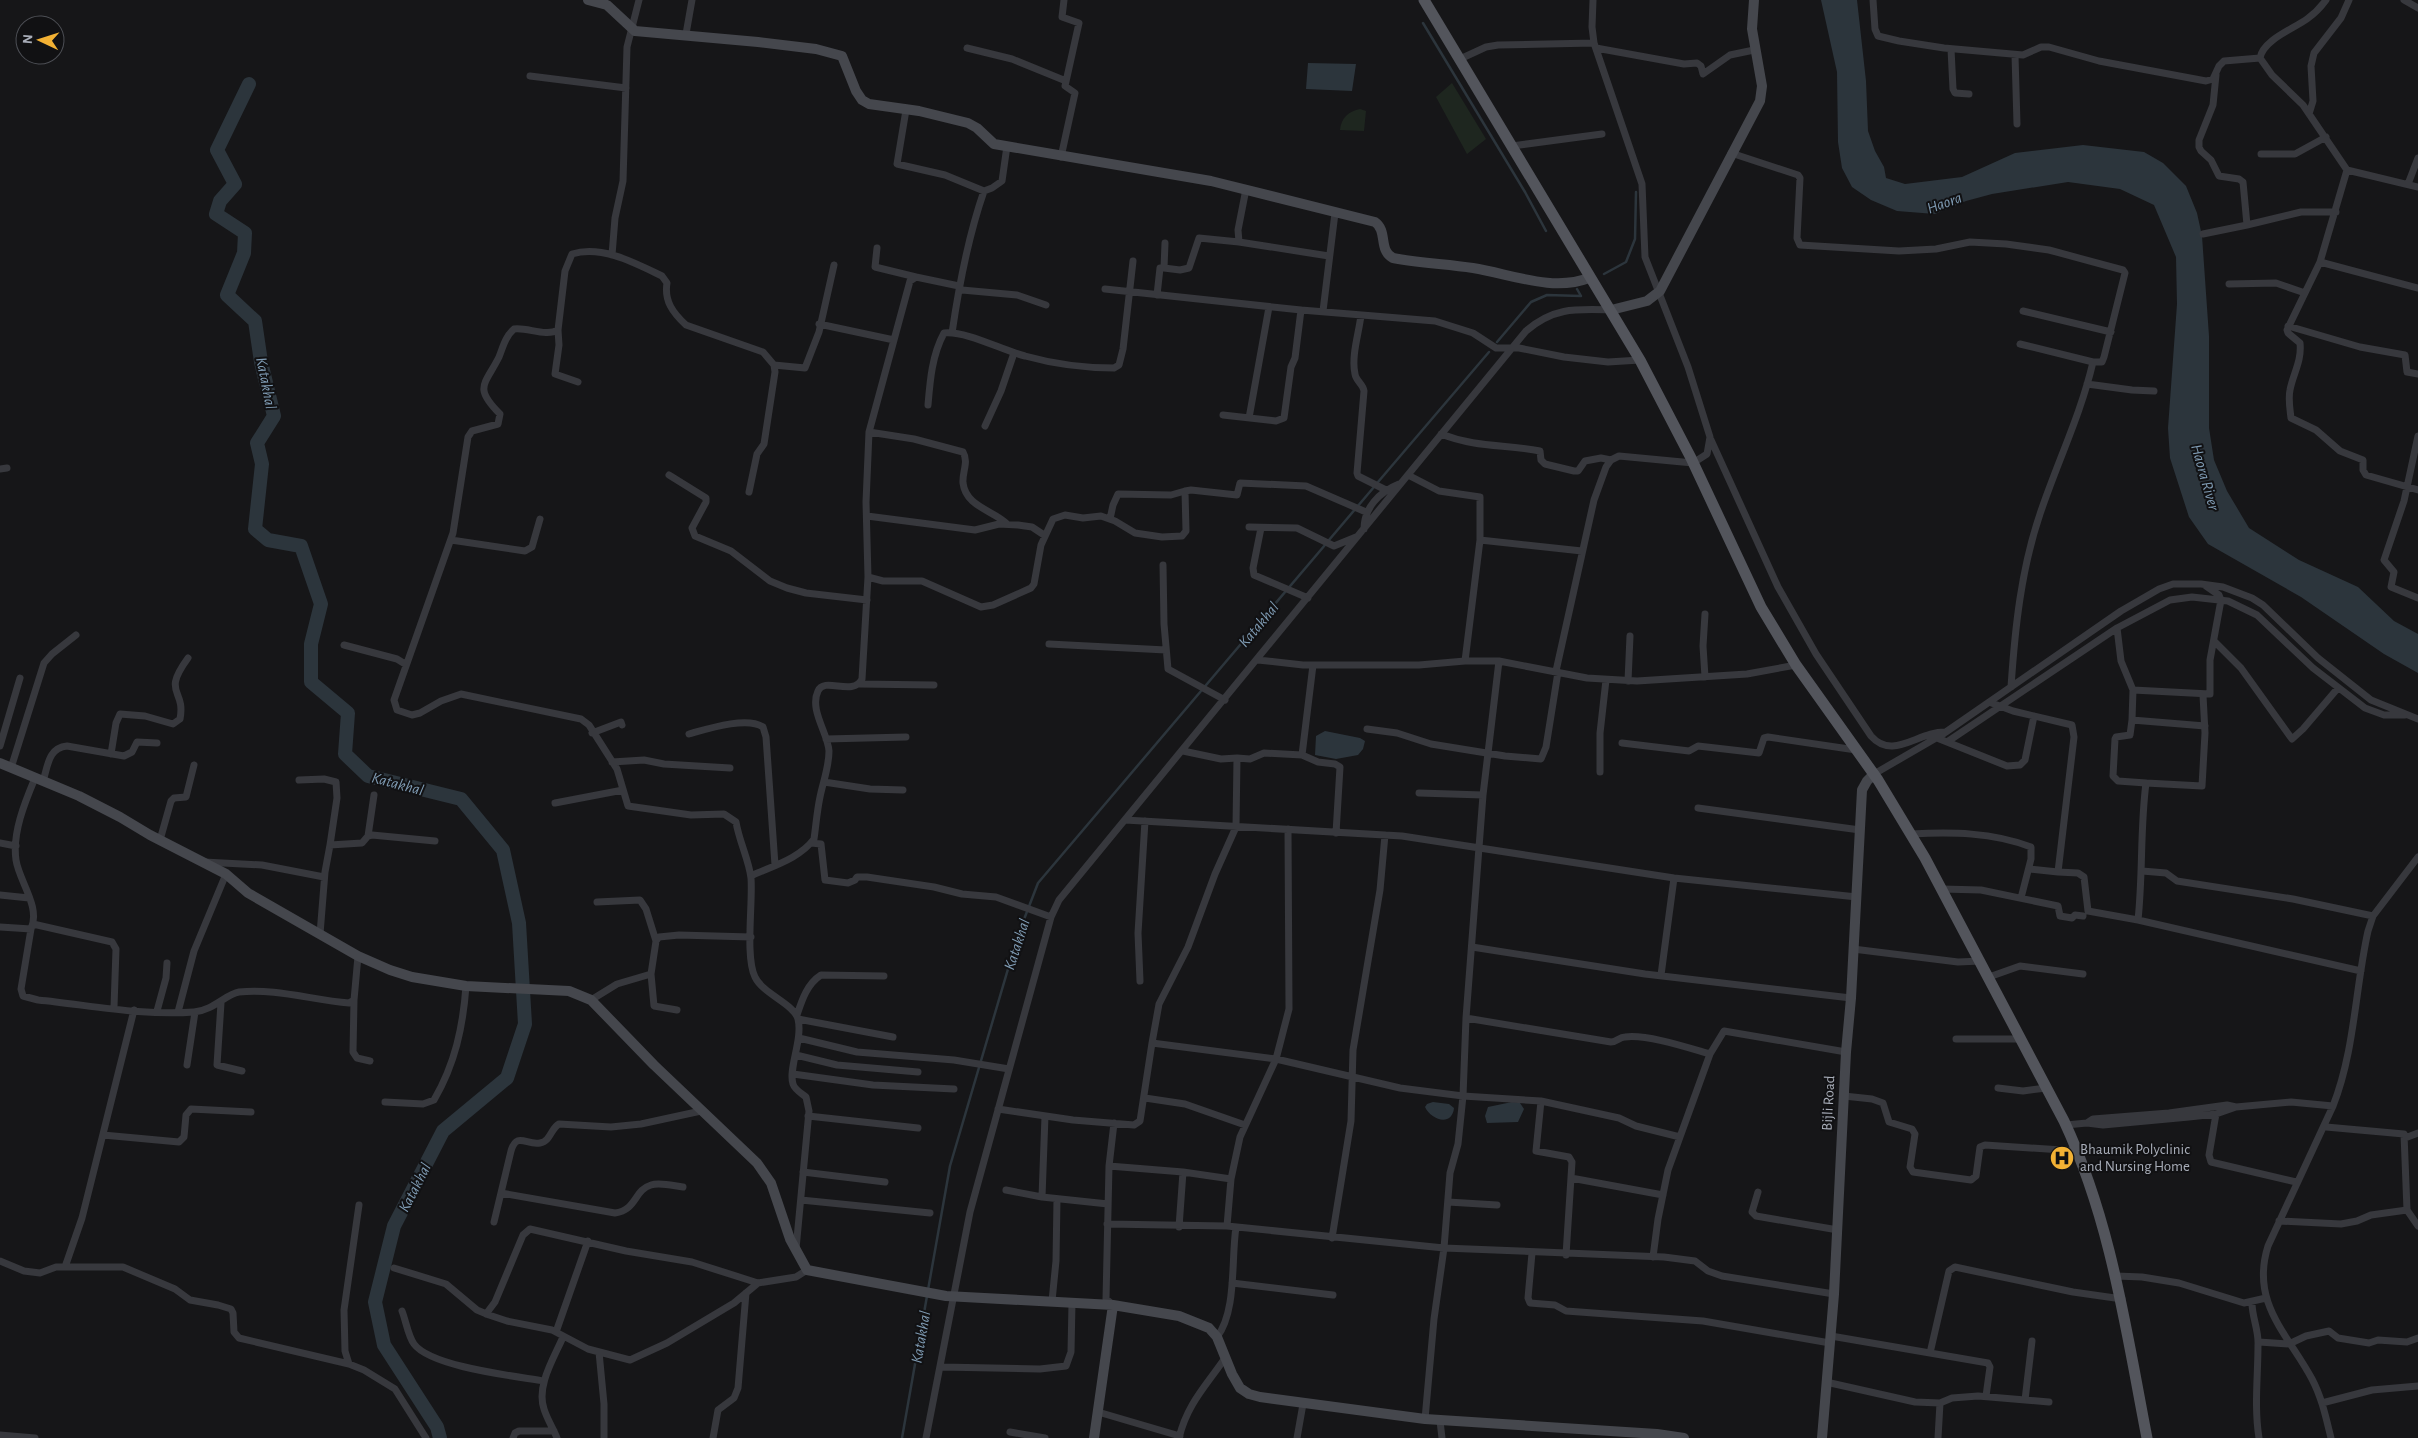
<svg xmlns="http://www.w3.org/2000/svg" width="2418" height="1438" viewBox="0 0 2418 1438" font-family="'Alegreya Sans',sans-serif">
	<rect width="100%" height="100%" fill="#161618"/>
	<path fill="#1e261f" d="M 1452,83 L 1486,139 L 1467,154 L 1436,97 Z
		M 1360,109 L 1366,111 L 1364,131 L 1340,130 C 1341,118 1349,111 1360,109 Z"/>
	<path fill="#2c353c" d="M 1821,0 L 1857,0 L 1866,81 L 1868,131 L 1875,151 L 1884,167 L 1886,178 L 1905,184 L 1962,177 L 2015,153 L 2083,145 L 2144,152 L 2163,163 L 2186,186 L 2197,213 L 2202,236 L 2209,336 L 2209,428 L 2214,460 L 2227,491 L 2249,528 L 2299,560 L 2358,587 L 2394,621 L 2418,634 L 2418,673 L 2384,654 L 2301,597 L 2208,544 L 2189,517 L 2170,458 L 2168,428 L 2177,304 L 2176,257 L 2154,205 L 2120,189 L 2068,182 L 1992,194 L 1966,201 L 1935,214 L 1897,211 L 1871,200 L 1852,187 L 1842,168 L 1838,142 L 1837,72 Z
		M 1308,63 L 1356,64 L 1352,91 L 1306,89 Z
		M 1325,731 L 1360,738 L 1365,741 L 1363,749 L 1358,755 L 1336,759 L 1315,755 L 1316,736 Z
		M 1433,1102 L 1449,1104 L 1454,1108 C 1452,1127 1431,1120 1425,1107 L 1427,1104 Z
		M 1512,1102 L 1520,1103 L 1524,1109 L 1518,1122 L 1487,1123 L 1485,1116 L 1488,1107 Z"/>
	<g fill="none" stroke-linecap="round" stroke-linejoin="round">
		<path stroke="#2c353c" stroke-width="2.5" d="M 1423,23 L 1525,192 L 1546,231
			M 1604,274 L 1626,262 L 1635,239 L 1636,192
			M 1577,289 L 1581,296
			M 1497,342 L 1531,302 L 1547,295 L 1581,296
			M 1378,482 L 1489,352
			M 1329,540 L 1374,487
			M 928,1290 L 950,1166 L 1018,935 L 1038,883 L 1325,545
			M 902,1438 L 927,1296"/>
		<path stroke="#2c353c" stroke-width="14" d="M 249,84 L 217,150 L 235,184 L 220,201 L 216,214 L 245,233 L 244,253 L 227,295 L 255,321 L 261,362 L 274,416 L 257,443 L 262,464 L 255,529 L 268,540 L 301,546 L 321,604 L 311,644 L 311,682 L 348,713 L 345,754 L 368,776 L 461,799 L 503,850 L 519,923 L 525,1024 L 507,1078 L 443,1131 L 394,1226 L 375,1302 L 384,1345 L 437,1427 L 440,1438"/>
		<path stroke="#37383d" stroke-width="7" d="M 1873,0 L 1875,29 L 1878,36 L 1899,41 L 1944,48 L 2023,55 L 2041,47 L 2049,47 L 2099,61 L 2206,81 L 2213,79 L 2219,66 L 2224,61 L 2260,58
			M 2326,0 C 2321,7 2314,14 2307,19 C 2293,29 2263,40 2260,58 L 2272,75 L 2303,105 L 2347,170 L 2418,187
			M 2404,0 L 2418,8
			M 686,34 L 692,0
			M 967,48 L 1012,59 L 1066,81
			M 1596,48 L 1684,64 L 1697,63 L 1701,66 L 1703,74 L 1730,55 L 1754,50
			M 1951,49 L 1953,89 L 1955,93 L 1969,94
			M 2015,55 L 2017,124
			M 1460,59 L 1486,47 L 1498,45 L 1594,43
			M 2216,75 L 2213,105 L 2199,140 L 2199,147 L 2201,151 L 2211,160 L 2219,176 L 2239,179 L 2243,182 L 2247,225 L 2301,212 L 2336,212
			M 530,76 L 626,88
			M 906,110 L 897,164 L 945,175 L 984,191
			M 2309,114 L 2313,101 L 2311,66 L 2314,53 L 2341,18 L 2349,0
			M 1512,146 L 1602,134
			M 1731,153 L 1798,175 L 1800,178 L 1797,238 L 1800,245 L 1899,251 L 1936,249 L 1970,242 L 2006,244 L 2049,250 L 2123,270 L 2125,273 L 2104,357 L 2102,362 L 2093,362
			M 2261,154 L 2295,154 L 2326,137
			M 1061,157 L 1075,93 L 1065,86 L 1079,23 L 1062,17 L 1064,0
			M 2347,170 L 2320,262 L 2287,330 L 2288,333 L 2300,343 C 2302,361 2293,374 2290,390 C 2288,399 2290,409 2291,418 L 2316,430 L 2340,451 L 2363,460 L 2363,470 L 2366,475 L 2418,490
			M 2408,184 L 2418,158
			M 1246,189 L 1238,230 L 1239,242 L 1329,256
			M 2203,234 L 2247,225
			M 877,248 L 875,267 L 916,277
			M 612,255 L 615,218 L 623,181 L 627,47 L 639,0
			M 2320,262 L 2418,288
			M 1164,268 L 1180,270 L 1189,268 L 1199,238 L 1239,242
			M 2229,284 L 2276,283 L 2305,293
			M 1105,289 L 1301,310 L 1435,321 L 1473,333 L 1496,348 L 1519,348 L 1564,357 L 1608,362 L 1640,360
			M 1157,295 L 1160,268 L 1164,268 L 1165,243
			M 1323,311 L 1335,213
			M 2023,311 L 2111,332
			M 1361,315 C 1359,333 1351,356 1355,374 C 1356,381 1363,384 1364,391 L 1357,473 L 1358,476 L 1386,490
			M 819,324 L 894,340
			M 2288,326 L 2360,347 L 2405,355 L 2407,372 L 2418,374
			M 558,330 L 559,345 L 555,374 L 578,382
			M 952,333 C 959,285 968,237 984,191 L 992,188 L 1002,181 L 1007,146
			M 774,365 L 805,368 L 819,332 L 834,265
			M 2087,384 L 2132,390 L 2154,391
			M 928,405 C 930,381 932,355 944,333 C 968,331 1001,350 1025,356 C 1054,364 1084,368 1114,368 L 1119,365 L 1123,349 L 1133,261
			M 1223,415 L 1276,421 L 1284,418 L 1291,367 L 1295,358 L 1301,310
			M 1249,418 L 1269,307
			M 985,426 L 1001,391 L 1014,353
			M 869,432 L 914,439 L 963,452 C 969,462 962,472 963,483 C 966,507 993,510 1007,524
			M 1441,434 C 1477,448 1504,444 1540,451 L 1541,460 L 1545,464 L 1574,471 L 1578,471 L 1585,461 L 1601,458 L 1611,460
			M 2418,436 L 2404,501 L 2384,560 L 2394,572 L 2391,587 L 2418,598
			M 1711,440 L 1778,587 L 1816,654 L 1871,736 C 1893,761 1918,731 1946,732
			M 0,469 L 7,468
			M 669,475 L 706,498 L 706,502 L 692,528 L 695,536 L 731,551 L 770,581 L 787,588 L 806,593 L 867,600
			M 1408,475 L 1439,491 L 1480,497 L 1480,540 L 1465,661
			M 749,492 L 757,454 L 764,444 L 775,372 L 774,365 L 763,352 L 686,325 C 673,313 664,301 667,283 L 662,276 C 635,263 602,245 572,254 L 565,271 L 558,330 C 546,337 527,327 514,329 C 505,337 503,347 499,357 C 485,385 473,387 500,414 L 498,424 L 472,431 L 468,437 L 453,533 L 394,700 L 397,710 L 412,715 L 420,713 L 441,701 L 461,694 L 581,719 L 589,725 L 617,769 L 628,806 L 691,815 L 724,814 L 736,822 C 739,841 749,860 751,878 C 753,902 745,957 755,977 C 763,994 794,1004 798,1019 C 803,1039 788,1069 793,1084 C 795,1090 801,1093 806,1097 L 809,1111 L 796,1249
			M 867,516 L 975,530 L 999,524 L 1018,525 L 1032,527 L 1044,535
			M 1110,519 L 1113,505 L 1118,494 L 1171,495 L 1185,491
			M 1249,527 L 1297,528 L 1334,546 L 1356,537
			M 1261,528 L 1253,568 L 1254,575 L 1308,598
			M 1364,529 C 1364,508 1379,492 1399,484
			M 451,540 L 525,551 L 532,547 L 540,519
			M 1480,540 L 1582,551
			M 1163,565 L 1164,624 L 1168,669 L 1225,700
			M 868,577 L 883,581 L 922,581 L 981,607 L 993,605 L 1031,588 L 1034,584 L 1041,545 L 1053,519 L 1065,515 L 1083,518 L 1101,516 L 1115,521 L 1135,533 L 1162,537 L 1182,536 L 1186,531 L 1185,491 L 1191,490 L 1237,495 L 1240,483 L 1306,486 L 1366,512
			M 2117,628 L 2170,600 L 2192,597 L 2228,601 L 2257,615 L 2313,668 L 2365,708 L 2384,715 L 2405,715
			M 2214,641 L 2241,668 L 2292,739 L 2303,729 L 2338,688
			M 1049,644 L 1166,650
			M 344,645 L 397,659 L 405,664
			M 1258,660 L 1303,665 L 1419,665 L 1465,661 L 1499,661 L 1587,678 L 1637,681 L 1747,674 L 1796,665
			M 1556,671 L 1594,500 L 1606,467 L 1611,460 L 1619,456 L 1693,463 L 1707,454 L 1710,437 L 1688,367 L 1645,257 L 1642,184 L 1594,43 L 1592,27 L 1593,0
			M 1705,677 L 1703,646 L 1705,614
			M 1628,681 L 1630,636
			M 859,684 L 934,685
			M 2011,687 C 2015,628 2021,570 2040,514 C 2057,463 2081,414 2093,362 L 2020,344
			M 2133,690 L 2210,694 L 2210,660 L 2221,600 L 2219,595 L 2206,586
			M 1989,702 L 2013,711 L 2072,725 L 2074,737 L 2058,872 L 2078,873 L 2084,877 L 2088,911 L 2138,920 L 2361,971
			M 2132,720 L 2130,735 L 2116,737 L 2115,739 L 2113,776 L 2118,781 L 2146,783
			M 1367,729 L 1397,733 L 1431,744 L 1505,756 L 1541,759 L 1546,747 L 1558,672
			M 592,733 L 621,722 L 622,725
			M 689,734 C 707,729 747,716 763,727 L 766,737 L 775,865
			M 1937,738 L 1947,742 L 2117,628 L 2121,661 L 2133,690 L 2132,720 L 2205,726
			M 826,739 L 906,737
			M 1947,742 L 2007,766 L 2020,765 L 2025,760 L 2034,716
			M 1622,743 L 1689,751 L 1698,746 L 1759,753 L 1764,738 L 1768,737 L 1856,750
			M 0,746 L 20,678
			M 1183,751 L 1221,759 L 1237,758
			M 111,754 L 116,723 L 120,714 L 145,716 L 173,724 L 180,719 C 186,688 161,695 188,658
			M 1302,755 L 1318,762 L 1335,764 L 1340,767 L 1336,833
			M 612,762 L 644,760 L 664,764 L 730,768
			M 11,768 L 44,663 L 52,654 L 76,635
			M 1600,772 L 1600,733 L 1606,680
			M 1874,774 L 1943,734 L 2121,611 L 2159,589 L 2173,584 L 2201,584 L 2223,587 L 2252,598 L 2263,605 L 2318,658 L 2371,700 L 2418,719
			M 299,780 L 324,779 L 336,782 L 337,798 L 330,845
			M 43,781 C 48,766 48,748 67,746 L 124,756 L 132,752 L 137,742 L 157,743
			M 824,782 L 870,789 L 903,790
			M 1419,793 L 1483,795
			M 555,803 L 623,790
			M 1698,808 L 1860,830
			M 1125,820 L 1402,836 L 1674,878 L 1857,897
			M 1911,834 C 1951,832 1992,832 2031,847 L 2031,859 L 2021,898
			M 368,836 L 374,795
			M 160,840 L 171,801 L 174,798 L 186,797 L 194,765
			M 0,843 L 16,846
			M 811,843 L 821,844 L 825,880 L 848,883 L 855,880 L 857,877 L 867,877 L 934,887 L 962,894 L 996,897 L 1051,917
			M 204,862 L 262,865 L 324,877
			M 2029,869 L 2058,872
			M 2142,871 L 2166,873 L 2177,881 L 2293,899 L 2373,916
			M 751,876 C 772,866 799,859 814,839 C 816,825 817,811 820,797 C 823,782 829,767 829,751 C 828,733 809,710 818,691 C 824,676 853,697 862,679 L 868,577 L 866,502 L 869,432 L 910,281 L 916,277 L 959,286 L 962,290 L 1017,295 L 1046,305
			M 1942,889 L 1981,890 L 2058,906 L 2060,916 L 2072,918 L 2075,915 L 2083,916
			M 0,895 L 29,898
			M 597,902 L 640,900 L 646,909 L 656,941
			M 2138,920 C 2143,874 2140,829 2146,783 L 2202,786 L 2205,733 L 2203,695
			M 33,924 L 112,942 L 116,949 L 114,1007
			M 0,927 L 31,929 C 41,907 19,881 16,860 C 12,833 25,802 35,778
			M 31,929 L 21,989 L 23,996 L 38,1000 C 89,1005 143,1016 194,1012 C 214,1010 226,994 239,992 C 275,988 312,1000 349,1003 L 354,1000 L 358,956
			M 320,934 L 325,872 L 330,845 L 362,843 L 368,836 L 372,835 L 435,841
			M 1472,947 L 1645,974 L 1851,998
			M 1853,949 L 1958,962 L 1981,961
			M 651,974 L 654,1006 L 677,1010
			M 1661,975 L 1674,878
			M 1989,977 L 2020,966 L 2083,974
			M 1140,981 L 1138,933 L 1145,821
			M 354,1000 L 353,1052 L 357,1058 L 370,1061
			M 591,1000 L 617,984 L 651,974 L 656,941 L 659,937 L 679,935 L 751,937
			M 221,1003 L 217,1065 L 242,1071
			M 157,1011 L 166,978 L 167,963
			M 178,1012 L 194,951 L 226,874
			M 797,1015 C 802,1000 807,984 821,975 L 884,976
			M 1466,1018 L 1611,1042 C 1617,1042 1619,1037 1625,1037 C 1647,1034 1689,1048 1710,1054 L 1668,1170 L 1658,1219 L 1653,1257
			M 798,1019 L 893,1037
			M 799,1038 L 857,1052 L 954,1060 L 1009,1069
			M 1956,1039 L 2022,1039
			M 1152,1043 L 1159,1004 L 1188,947 L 1215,874 L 1236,827 L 1237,758 L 1250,759 L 1264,753 L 1302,755 L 1313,665
			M 1710,1054 L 1724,1031 L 1846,1052
			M 796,1055 L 837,1065 L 918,1072
			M 187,1065 L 195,1012
			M 793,1074 L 873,1085 L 954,1089
			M 1998,1088 L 2023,1091 L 2046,1088
			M 1844,1096 L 1872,1099 L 1883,1103 L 1889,1122 L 1912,1129 L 1915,1134 L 1910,1167 L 1913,1172 L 1971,1180 L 1976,1176 L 1980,1147 L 1985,1145 L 2077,1151
			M 1145,1098 L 1185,1104 L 1245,1125
			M 1541,1101 L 1536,1151 L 1569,1157 L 1572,1162 L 1566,1255
			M 385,1102 L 423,1104 L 434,1100 C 455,1064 463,1027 466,986
			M 998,1109 L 1073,1120 L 1134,1125 L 1140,1121 L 1152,1043 L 1276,1059 L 1400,1088 L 1463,1096 L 1541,1101 L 1619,1118 L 1636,1126 L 1680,1137
			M 2216,1114 L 2209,1155 L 2211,1162 L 2296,1182
			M 808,1116 L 918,1128
			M 2087,1123 L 2093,1119 L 2169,1113 L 2227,1105 L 2236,1107 L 2291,1102 L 2333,1106 C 2355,1050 2355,989 2368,931 L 2373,916 L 2418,857
			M 2066,1125 L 2087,1123 L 2103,1125 L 2189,1117 L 2216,1114 L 2236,1107
			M 2326,1127 L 2404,1134 L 2407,1210 L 2418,1226
			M 103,1135 L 179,1142 L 184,1137 L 186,1115 L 191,1109 L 251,1112
			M 2405,1138 L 2418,1133
			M 1109,1166 L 1183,1172 L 1231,1179
			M 803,1172 L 885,1182
			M 1571,1178 L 1663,1195
			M 1006,1190 L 1042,1197 L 1108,1204
			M 1758,1192 L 1752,1212 L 1756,1216 L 1838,1230
			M 501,1193 L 615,1213 C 637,1210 634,1190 651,1185 C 660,1182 674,1186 683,1187
			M 1042,1197 L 1045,1116
			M 801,1200 L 930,1213
			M 1448,1202 L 1497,1205
			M 2279,1221 L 2341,1224 L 2357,1221 L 2371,1215 L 2407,1210
			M 494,1222 L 511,1151 C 517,1131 527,1146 540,1143 C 551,1141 551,1128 559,1124 L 611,1127 L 641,1124 L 701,1111
			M 1107,1224 L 1227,1226 L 1444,1248 L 1664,1257 L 1695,1261 L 1708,1271 L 1722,1276 L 1834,1294
			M 1227,1226 L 1231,1179 L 1240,1137 L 1276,1059 L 1289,1009 L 1288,829
			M 1179,1227 L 1183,1172
			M 1332,1238 L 1351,1121 L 1353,1050 L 1380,890 L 1385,835
			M 1532,1253 L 1528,1298 L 1530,1303 L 1555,1305 L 1566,1311 L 1703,1321 L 1830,1343
			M 0,1261 L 24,1271 L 40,1273 L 56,1267 L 123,1267 L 175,1289 L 190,1300 L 218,1305 L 231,1309 L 233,1313 L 234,1332 L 239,1338 L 349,1364 L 364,1370 L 395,1389 L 426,1438
			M 65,1267 L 82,1218 L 134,1010
			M 394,1268 L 446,1284 L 477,1310 L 489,1315 L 507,1321 L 552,1330 L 588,1349 L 630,1360 L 667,1343 L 734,1303 L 758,1283
			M 2116,1276 L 2142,1277 L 2179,1283 L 2244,1303 L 2266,1298
			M 1232,1283 L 1333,1295
			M 1052,1301 L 1056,1261 L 1057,1199
			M 2252,1303 C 2252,1317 2259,1331 2258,1345 C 2258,1376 2254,1407 2259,1438
			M 1112,1304 L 1106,1299 L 1109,1166 L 1114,1123
			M 402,1311 C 406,1321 408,1336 414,1344 C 431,1367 515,1376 544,1381
			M 486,1314 L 495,1302 L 523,1235 L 530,1229 L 626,1251 L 692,1262 L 758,1283 L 796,1277 L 807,1270
			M 556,1332 L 588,1241
			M 1831,1336 L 1930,1353 L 1949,1271 L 1955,1267 L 2073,1292 L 2122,1299
			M 1217,1337 C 1237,1311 1231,1259 1236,1227
			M 2259,1342 L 2289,1344 L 2306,1336 L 2329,1331 L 2338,1338 L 2369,1343 L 2378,1340 L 2407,1342 L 2418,1338
			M 599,1352 L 604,1404 L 604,1438
			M 1930,1353 L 1988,1363 L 1990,1367 L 1986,1396
			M 349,1364 L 345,1351 L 344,1310 L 359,1205
			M 941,1367 L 1040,1369 L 1066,1366 L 1071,1352 L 1072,1303
			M 1826,1382 L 1915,1402 L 1940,1403 L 1952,1398 L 1978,1396 L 2049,1402
			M 2025,1400 L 2032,1341
			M 2322,1403 L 2372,1390 L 2418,1386
			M 1098,1412 L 1180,1436
			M 1425,1419 L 1434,1319 L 1444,1248 L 1450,1173 L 1458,1144 L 1463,1096 L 1466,1018 L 1483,795 L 1499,661
			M 1440,1421 L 1442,1438
			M 1010,1432 L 1045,1438
			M 0,1435 L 35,1438
			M 513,1438 L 515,1433 L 519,1431 L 554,1431
			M 557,1438 C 553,1428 547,1419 544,1409 C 536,1386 554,1358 563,1337
			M 713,1438 L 718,1410 L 734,1398 L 738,1388 L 746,1293
			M 926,1438 L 970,1212 L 1051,917 L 1059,900 L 1526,331 C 1554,307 1576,309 1611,310
			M 1179,1438 C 1187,1404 1206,1386 1225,1358
			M 1297,1438 L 1303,1404
			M 1938,1438 L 1940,1403
			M 2331,1438 C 2326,1418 2322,1398 2312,1379 C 2288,1334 2250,1303 2268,1246 L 2333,1106"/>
		<path stroke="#45474d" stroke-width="10" d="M 588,0 L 607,5 L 635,31 L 758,42 L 816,49 L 842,56 L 856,91 L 862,100 L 869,104 L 919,111 L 968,123 L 977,128 L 994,144 L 1211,181 L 1375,222 C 1388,231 1378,250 1393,258 C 1419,263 1446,264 1473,268 C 1511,274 1552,292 1589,278
			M 1611,310 L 1647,301 L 1660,291 L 1760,101 L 1762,86 L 1752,29 L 1754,0
			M 0,763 L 79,796 L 120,817 L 150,835 L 226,874 L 248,893 L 358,956 L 390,970 L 412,977 L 466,986 L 569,991 L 591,1000 L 654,1065 L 757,1163 L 771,1183 L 790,1239 L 807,1270 L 946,1296 L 1113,1305 L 1179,1316 L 1209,1328 L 1217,1337 L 1232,1374 L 1240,1388 L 1249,1394 L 1260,1397 L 1425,1419 L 1657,1434 L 1684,1438
			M 1094,1438 L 1113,1305
			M 1822,1438 L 1834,1294 L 1846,1052 L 1851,998 L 1862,790 L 1867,781 L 1874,774"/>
		<path stroke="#53555c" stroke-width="11" d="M 1424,0 L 1640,360 L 1691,458 L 1761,607 L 1796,665 L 1878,780 L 1925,858 L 2064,1121 C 2111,1221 2126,1330 2147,1438"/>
	</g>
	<defs>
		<g id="hospital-disc" transform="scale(1.25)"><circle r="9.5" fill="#f2b134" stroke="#111113"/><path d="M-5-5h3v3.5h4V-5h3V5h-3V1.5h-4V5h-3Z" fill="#111"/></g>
	</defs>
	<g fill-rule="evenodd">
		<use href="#hospital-disc" x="2062" y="1158"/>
	</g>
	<g text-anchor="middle" stroke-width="4" stroke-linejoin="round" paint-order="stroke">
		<g font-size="15" fill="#a8adb8" stroke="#111113">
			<text transform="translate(1828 1103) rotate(-87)" y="5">Bijli Road</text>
		</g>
		<g font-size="15" fill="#a8adb8" stroke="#111113" text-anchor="start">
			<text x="2080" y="1154">Bhaumik Polyclinic<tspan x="2080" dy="17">and Nursing Home</tspan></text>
		</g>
		<g font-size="16" font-style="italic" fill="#7f9bb3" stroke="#111113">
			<text transform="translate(1944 202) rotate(-20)" y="6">Haora</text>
			<text transform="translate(267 383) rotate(79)" y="6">Katakhal</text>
			<text transform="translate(2206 477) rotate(74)" y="6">Haora River</text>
			<text transform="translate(1258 624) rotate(-50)" y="6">Katakhal</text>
			<text transform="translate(398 783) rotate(15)" y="6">Katakhal</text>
			<text transform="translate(1016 944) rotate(-72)" y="6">Katakhal</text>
			<text transform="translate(414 1187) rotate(-63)" y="6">Katakhal</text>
			<text transform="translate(920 1337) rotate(-80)" y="6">Katakhal</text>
		</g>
	</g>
	<g transform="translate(40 40) rotate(274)"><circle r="24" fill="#111113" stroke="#4d4f55"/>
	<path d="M0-4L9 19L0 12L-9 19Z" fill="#f2b134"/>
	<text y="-8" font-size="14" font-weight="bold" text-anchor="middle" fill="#a8adb8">N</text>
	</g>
</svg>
